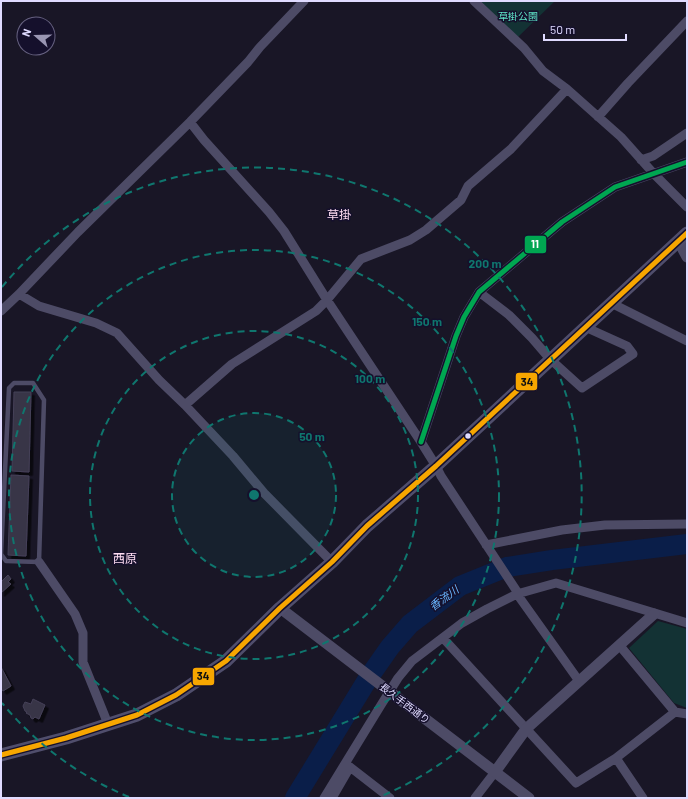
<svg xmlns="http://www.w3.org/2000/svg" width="688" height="799" viewBox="0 0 688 799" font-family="Barlow,'Noto Sans JP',sans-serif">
	<defs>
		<filter id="shadow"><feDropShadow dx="3.5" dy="3.5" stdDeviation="0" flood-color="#0009"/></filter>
	</defs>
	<rect width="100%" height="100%" fill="#191626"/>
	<path fill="#133234" d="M 479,1 L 555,1 L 518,37 Z
		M 658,621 L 687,629 L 687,708 L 674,703 L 629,648 Z"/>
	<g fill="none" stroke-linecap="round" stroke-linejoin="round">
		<path stroke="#0a1e49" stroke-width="20" d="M 295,798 L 369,677 L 390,647 L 410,624 L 460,586 L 507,567 L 552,560 L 687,544"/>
	</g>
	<path fill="#383447" stroke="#454158" filter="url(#shadow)" d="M 14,392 L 31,392 L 29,472 L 12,471 Z
		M 11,475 L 29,476 L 26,556 L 8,555 Z
		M 8,575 L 11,579 L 8,582 L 11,584 L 1,593 L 1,582 Z
		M 1,667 L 11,686 L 3,691 L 1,688 Z
		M 33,699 L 45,705 L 39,719 L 35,717 L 33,719 L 31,718 L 30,715 L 26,713 L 27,712 L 25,711 L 23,706 L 25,702 L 31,704 Z"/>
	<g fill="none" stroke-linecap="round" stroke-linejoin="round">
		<path stroke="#4d4b66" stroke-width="4.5" d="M 14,383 L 33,383 L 44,400 L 39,562 L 6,561 L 1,554 L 9,388 Z"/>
		<path stroke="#4d4b66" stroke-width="9" d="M 474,1 L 524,48 L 543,71 L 567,89 L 621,137 L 654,174 L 687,207
			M 598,117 L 628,83 L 687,21
			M 190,122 L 204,140 L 269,212 L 284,231 L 327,300 L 421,442 L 436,466 L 441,476 L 516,590 L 517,594 L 579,681
			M 641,160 L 653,156 L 687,133
			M 479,292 L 509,315 L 532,338 L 550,359 L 582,388 L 633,354 L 627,346 L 585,327
			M 19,294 L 39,306 L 96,323 L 117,333 L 159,380 L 185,405 L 233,456 L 264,493 L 332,562
			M 611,303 L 687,341
			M 1,311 L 19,294 L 78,232 L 190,122 L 248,62 L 260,47 L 304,1
			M 185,405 L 232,364 L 316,311 L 327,300 L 361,259 L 410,240 L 426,230 L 461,200 L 468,186 L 511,149 L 567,89
			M 421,442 L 456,336 L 464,317 L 479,292 L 562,222 L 615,187 L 687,162
			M 486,545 L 562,530 L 605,525 L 687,524
			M 39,562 L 75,614 L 83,633 L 83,662 L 108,724
			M 443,638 L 576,783 L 616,758 L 675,712
			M 620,646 L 675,712 L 687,714
			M 616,758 L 643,798
			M 324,798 L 381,705 L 398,678 L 412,661 L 462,623 L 487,609 L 517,594 L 556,583 L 687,623
			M 332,798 L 350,767 L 390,798
			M 475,798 L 495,772"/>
		<path stroke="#4d4b66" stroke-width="11" d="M 679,242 L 687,257
			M 280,608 L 529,798
			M 495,772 L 526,729 L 654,614"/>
		<path stroke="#504e6c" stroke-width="13" d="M 1,755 L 66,738 L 137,715 L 176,695 L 226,661 L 280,608 L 332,562 L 367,526 L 436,466 L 687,233"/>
		<g stroke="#15102c" stroke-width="8">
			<path id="bus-1" d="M 1,755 L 66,738 L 137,715 L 176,695 L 226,661 L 280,608 L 332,562 L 367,526 L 436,466 L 687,233"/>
		</g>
		<g stroke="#15102c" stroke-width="8">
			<path id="bus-2" d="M 421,442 L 456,336 L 464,317 L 479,292 L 562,222 L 615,187 L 687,162"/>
		</g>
		<use href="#bus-1" stroke="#f7a600" stroke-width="5"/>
		<use href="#bus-2" stroke="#00a651" stroke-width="5"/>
	</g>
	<circle cx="254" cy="495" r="82" fill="#0f766e" fill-opacity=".12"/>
	<g fill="none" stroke="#0f766e" stroke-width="2" stroke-dasharray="7 5">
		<circle cx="254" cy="495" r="82"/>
		<circle cx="254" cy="495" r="164"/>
		<circle cx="254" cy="495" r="245"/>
		<path d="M129 797A327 327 0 0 1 2 703M2 287A327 327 0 1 1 379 797"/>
	</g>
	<circle fill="#e0dbff" stroke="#15102c" stroke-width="1.5" cx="468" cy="436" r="3.5"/>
	<g text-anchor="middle" stroke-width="3" stroke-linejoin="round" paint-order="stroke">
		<g font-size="10" fill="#5fe7c8" stroke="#15102c">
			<text x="518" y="20">草掛公園</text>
		</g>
		<g font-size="10" fill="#e0dbff" stroke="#15102c">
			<text transform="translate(405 703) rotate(37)" y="4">長久手西通り</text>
		</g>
		<g font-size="11" font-style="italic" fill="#69b6ff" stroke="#15102c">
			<text transform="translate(444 598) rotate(-36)" y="4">香流川</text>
		</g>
		<g font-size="12" fill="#ffddf2" stroke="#15102c">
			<text x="339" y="219">草掛</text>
			<text x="125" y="563">西原</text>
		</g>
	</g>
	<circle cx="254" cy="495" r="6" fill="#0f766e" stroke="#15102c" stroke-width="2"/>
	<g font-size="12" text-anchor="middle" font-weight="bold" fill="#0f766e" stroke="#15102c" stroke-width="3" stroke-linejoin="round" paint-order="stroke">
		<text x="485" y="268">200 m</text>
		<text x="427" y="326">150 m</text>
		<text x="370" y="383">100 m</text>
		<text x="312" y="441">50 m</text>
	</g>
	<g stroke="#15102c" stroke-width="1.5">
		<rect x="524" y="235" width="23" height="19" rx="4" fill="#00a651"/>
		<rect x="515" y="372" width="23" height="19" rx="4" fill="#f7a600"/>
		<rect x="192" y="667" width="23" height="19" rx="4" fill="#f7a600"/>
	</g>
	<g font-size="11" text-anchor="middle" font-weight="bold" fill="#fff">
		<text x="535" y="248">11</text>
	</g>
	<g font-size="11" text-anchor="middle" font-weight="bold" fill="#111">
		<text x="527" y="386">34</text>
		<text x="203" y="680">34</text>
	</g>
	<rect width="688" height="799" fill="none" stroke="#e0dbff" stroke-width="4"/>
	<g transform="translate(36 36) rotate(290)"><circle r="19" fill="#15102c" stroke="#666180"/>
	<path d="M0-3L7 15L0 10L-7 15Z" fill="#9a96b3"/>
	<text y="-6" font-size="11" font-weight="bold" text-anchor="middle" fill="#e0dbff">N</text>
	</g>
	<path d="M544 34v6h82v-6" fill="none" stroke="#e0dbff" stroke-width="2"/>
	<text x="550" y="34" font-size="12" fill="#e0dbff" stroke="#15102c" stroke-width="3" paint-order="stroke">50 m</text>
</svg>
